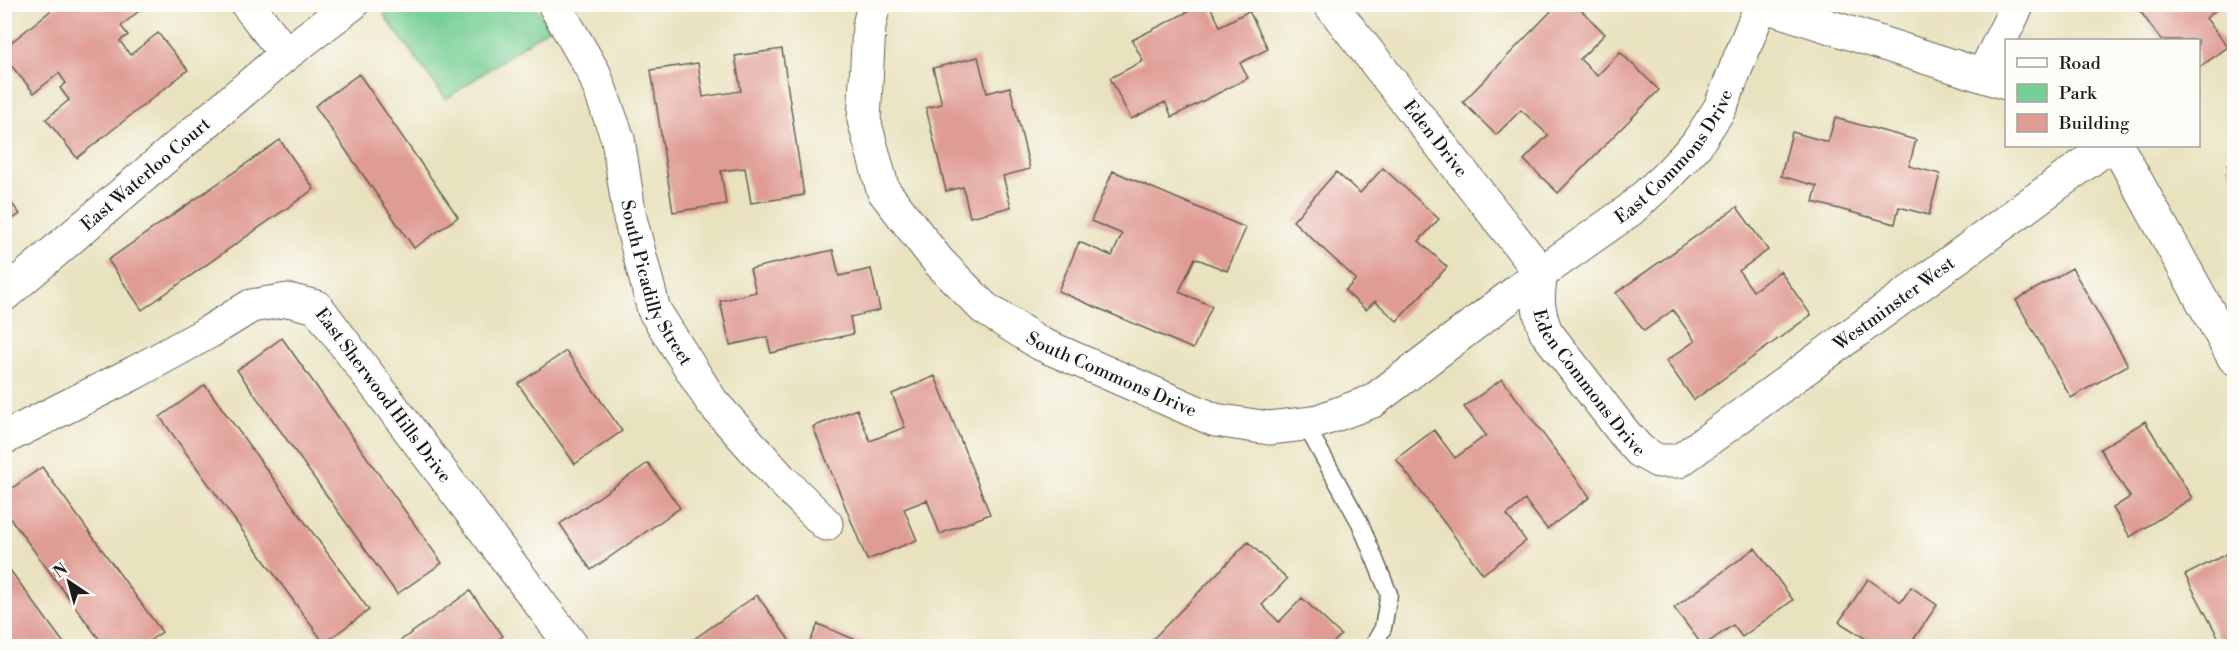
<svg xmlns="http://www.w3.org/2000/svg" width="2239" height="651" viewBox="0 0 2239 651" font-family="'Libre Bodoni',serif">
	<rect width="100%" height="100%" fill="#fdfcf7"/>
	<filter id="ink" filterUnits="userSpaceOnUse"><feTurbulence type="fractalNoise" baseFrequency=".0167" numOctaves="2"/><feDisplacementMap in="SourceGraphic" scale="12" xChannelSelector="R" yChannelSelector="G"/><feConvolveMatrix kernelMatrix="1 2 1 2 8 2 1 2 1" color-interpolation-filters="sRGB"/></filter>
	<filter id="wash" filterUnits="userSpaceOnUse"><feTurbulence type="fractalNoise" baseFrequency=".008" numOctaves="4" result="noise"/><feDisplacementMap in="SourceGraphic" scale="24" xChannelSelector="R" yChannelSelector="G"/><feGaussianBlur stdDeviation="1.35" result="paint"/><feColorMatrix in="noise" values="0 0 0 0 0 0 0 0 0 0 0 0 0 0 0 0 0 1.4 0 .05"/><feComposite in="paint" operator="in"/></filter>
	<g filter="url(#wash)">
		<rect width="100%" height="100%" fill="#e9e2bf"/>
		<path fill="#78cf95" stroke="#4a7658" stroke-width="1.5" d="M 396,5 L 534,5 L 549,28 L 446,99 L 384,15 Z"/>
		<g id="blocks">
			<path fill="#df9c94" d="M 59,4 L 147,4 L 121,26 L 128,35 L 120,41 L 130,55 L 158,33 L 188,70 L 77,158 L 46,119 L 69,100 L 60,88 L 66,83 L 59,73 L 34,93 L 4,57 L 4,48 Z
				M 1203,4 L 1209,4 L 1220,26 L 1249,11 L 1268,49 L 1240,63 L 1248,78 L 1172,117 L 1165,102 L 1131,119 L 1110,78 L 1143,61 L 1132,40 Z
				M 1558,4 L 1575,4 L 1605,34 L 1580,59 L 1597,76 L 1620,52 L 1659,90 L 1558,193 L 1524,160 L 1548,135 L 1521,110 L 1496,135 L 1463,102 Z
				M 2135,4 L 2223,4 L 2206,18 L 2228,47 L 2198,68 L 2198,40 L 2161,40 Z
				M 782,49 L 804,195 L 751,203 L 745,168 L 721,171 L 726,204 L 673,212 L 651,70 L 698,63 L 703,97 L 741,91 L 735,56 Z
				M 978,57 L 987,93 L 1010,87 L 1030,169 L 1003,176 L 1011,207 L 970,217 L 963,187 L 946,191 L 926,108 L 942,104 L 933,68 Z
				M 359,74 L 458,217 L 414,248 L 315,106 Z
				M 1835,118 L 1916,140 L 1909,166 L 1940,174 L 1929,215 L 1899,207 L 1895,224 L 1813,202 L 1817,186 L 1781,176 L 1792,132 L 1828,142 Z
				M 280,140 L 314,189 L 142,310 L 108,260 Z
				M 2234,161 L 2234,179 L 2227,165 Z
				M 1383,168 L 1439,219 L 1419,241 L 1447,267 L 1397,321 L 1375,301 L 1366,310 L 1345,291 L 1356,279 L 1293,221 L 1336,172 L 1360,193 Z
				M 1113,171 L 1246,228 L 1227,271 L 1195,258 L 1179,292 L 1212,306 L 1193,349 L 1058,291 L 1079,242 L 1112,256 L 1122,234 L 1091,221 Z
				M 4,193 L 20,214 L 4,225 Z
				M 1737,207 L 1768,250 L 1739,271 L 1753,291 L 1780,271 L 1811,315 L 1694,400 L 1666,361 L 1695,341 L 1673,310 L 1644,331 L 1616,293 Z
				M 833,250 L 839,276 L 871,269 L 880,310 L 850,317 L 853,334 L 771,353 L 767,337 L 730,345 L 720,301 L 756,292 L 750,269 Z
				M 2072,268 L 2128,365 L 2071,398 L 2016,300 Z
				M 282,338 L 442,563 L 397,594 L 237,370 Z
				M 566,351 L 622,431 L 575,464 L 518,384 Z
				M 935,376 L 990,514 L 940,534 L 927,500 L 904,509 L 917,540 L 867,560 L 813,427 L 857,409 L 870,441 L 905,427 L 892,394 Z
				M 1502,379 L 1590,497 L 1547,529 L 1525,500 L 1507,515 L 1526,541 L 1483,574 L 1396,459 L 1434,430 L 1455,458 L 1486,435 L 1464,407 Z
				M 205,385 L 369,610 L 324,643 L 160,417 Z
				M 2145,421 L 2192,498 L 2130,537 L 2113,508 L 2130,497 L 2100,449 Z
				M 648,463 L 680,508 L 591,570 L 560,524 Z
				M 42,467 L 162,632 L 142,646 L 104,646 L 4,510 L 4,494 Z
				M 1248,542 L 1287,579 L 1262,605 L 1279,622 L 1302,598 L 1341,635 L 1330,646 L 1146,646 Z
				M 1755,548 L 1793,600 L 1742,637 L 1733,625 L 1703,646 L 1674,608 Z
				M 2232,551 L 2234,557 L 2234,646 L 2223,646 L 2185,575 Z
				M 10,570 L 66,646 L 4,646 L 4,574 Z
				M 1868,579 L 1901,602 L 1911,587 L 1937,605 L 1909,646 L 1877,646 L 1839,622 Z
				M 470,591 L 503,636 L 488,646 L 393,646 Z
				M 757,595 L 792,644 L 788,646 L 684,646 Z
				M 818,624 L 870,646 L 808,646 Z"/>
		</g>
	</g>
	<g filter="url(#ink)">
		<use href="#blocks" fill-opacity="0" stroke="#646155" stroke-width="1.5"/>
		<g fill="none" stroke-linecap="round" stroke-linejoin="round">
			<g stroke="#646155" stroke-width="19">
				<path id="service" d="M 1305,424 L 1360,523 L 1389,594 L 1383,628 L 1373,646"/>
			</g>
			<g stroke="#646155" stroke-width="35">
				<g id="minor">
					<path d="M 247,4 L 286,54"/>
					<path id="s1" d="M 554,4 L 594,73 L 618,139 L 630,218 L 654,310 L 712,402 L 780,478 L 826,524"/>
					<path id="s2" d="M 874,4 L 869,26 L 864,120 L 883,190 L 938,261 L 984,308 L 1041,344 L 1215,420 L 1269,428 L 1313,423 L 1373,401 L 1541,273 L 1630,210 L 1666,177 L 1696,145 L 1720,108 L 1761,5"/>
					<path id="s3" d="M 1330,4 L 1541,273"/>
					<path d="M 1759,4 L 2006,83"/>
					<path d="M 1983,75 L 2018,4"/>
					<path d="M 2117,146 L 2234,358"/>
					<path id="s4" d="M 1541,273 C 1537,297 1537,309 1546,332 L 1624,433 L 1640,451 L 1658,461 L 1679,461 L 2109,146"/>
					<path id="s5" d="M 4,295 L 286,54 L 352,4"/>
					<path id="s6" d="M 4,438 L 134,373 L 209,332 L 251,306 L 288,300 L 317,307 L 572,646"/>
				</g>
			</g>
			<use href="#service" stroke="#fff" stroke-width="16"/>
			<use href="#minor" stroke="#fff" stroke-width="33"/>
		</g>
	</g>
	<g text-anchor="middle" stroke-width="6" stroke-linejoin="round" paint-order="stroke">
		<g font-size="18" fill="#1c1c1c" stroke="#fdfcf7">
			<text dy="6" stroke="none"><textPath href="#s3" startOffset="171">Eden Drive</textPath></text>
			<text dy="6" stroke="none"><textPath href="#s2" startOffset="1155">East Commons Drive</textPath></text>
			<text dy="6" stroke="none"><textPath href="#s5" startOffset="186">East Waterloo Court</textPath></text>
			<text dy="6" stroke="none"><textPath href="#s1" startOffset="300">South Picadilly Street</textPath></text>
			<text dy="6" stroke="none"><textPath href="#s4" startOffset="520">Westminster West</textPath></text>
			<text dy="6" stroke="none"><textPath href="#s2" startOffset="489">South Commons Drive</textPath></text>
			<text dy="6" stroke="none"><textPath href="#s4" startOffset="126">Eden Commons Drive</textPath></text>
			<text dy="6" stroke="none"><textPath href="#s6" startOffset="458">East Sherwood Hills Drive</textPath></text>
		</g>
	</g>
	<rect width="2239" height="651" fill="none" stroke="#fdfcf7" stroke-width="24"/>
	<rect x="2005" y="39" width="195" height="108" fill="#fdfcf7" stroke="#a3a29f" stroke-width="1.5"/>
	<rect x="2017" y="58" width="30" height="9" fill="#ffffff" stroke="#a3a29f" stroke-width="1.5"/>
	<text x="2059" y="69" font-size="18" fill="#1c1c1c">Road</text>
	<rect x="2017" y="84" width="30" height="18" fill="#78cf95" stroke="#a3a29f" stroke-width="1.5"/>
	<text x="2059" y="99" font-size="18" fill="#1c1c1c">Park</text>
	<rect x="2017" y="114" width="30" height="18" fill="#df9c94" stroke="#a3a29f" stroke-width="1.5"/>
	<text x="2059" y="129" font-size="18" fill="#1c1c1c">Building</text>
	<g transform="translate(69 582) rotate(324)" stroke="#fdfcf7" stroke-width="4.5" paint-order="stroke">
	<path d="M0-4.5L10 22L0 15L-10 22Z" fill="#1c1c1c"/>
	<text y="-9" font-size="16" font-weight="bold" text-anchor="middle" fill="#1c1c1c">N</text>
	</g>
</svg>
